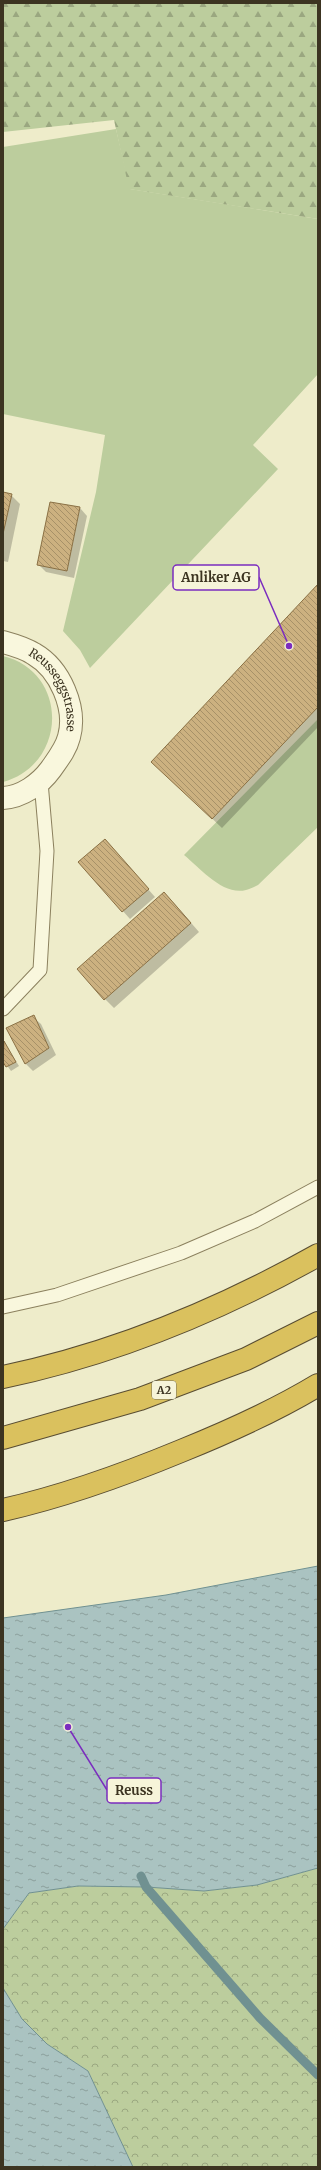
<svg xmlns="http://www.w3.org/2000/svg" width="321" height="2170" viewBox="0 0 321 2170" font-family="Merriweather,serif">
	<defs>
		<pattern id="forest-firs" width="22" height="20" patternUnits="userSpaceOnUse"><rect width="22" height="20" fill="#bccd9d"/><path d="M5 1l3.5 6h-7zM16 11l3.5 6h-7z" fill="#9aa780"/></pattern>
		<pattern id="park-crowns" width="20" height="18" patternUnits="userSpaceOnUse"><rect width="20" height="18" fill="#bccd9d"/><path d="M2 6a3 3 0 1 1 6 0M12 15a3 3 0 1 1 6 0" fill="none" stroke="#9aa780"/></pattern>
		<pattern id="water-ripples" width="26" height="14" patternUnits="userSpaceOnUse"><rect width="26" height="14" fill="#aac3c1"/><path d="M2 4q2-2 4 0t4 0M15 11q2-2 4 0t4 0" fill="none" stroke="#8c9f9c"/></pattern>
		<pattern id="building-back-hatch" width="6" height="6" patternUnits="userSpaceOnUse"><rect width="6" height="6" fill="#ccb180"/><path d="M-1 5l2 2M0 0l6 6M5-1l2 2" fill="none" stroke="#a79168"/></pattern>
	</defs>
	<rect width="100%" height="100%" fill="#eeecca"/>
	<path fill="#bccd9d" d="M 116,129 L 130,189 L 318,219 L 318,374 L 253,445 L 278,469 L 90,668 L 80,650 L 63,631 L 96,492 L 105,435 L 3,414 L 3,147 Z
		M 3,656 C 69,672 68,764 3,782 Z
		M 318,719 L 318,827 L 258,885 C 254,887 250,889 246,890 C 223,896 200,868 184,855 Z"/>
	<path fill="url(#forest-firs)" d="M 3,3 L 318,3 L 318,219 L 129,189 L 114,120 L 3,132 Z"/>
	<path fill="url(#park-crowns)" d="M 318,1868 L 318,2167 L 133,2167 L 88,2071 L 47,2044 L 22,2019 L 3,1988 L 3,1929 L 29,1893 L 78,1886 L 146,1887 L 204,1891 L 257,1885 Z"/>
	<path fill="url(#water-ripples)" stroke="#709191" d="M 318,1566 L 318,1868 L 257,1885 L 204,1891 L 146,1887 L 78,1886 L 29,1893 L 3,1929 L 3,1618 L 166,1595 Z
		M 3,1988 L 22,2019 L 47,2044 L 88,2071 L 133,2167 L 3,2167 Z"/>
	<path fill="#0003" d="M 3,493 L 11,495 L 20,504 L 8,562 L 3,561 Z
		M 51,503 L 80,508 L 87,516 L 74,578 L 46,572 L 38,564 Z
		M 318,586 L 318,727 L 222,828 L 162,771 Z
		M 105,840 L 155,897 L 130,919 L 79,862 Z
		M 173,902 L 199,932 L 114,1008 L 105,999 Z
		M 33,1017 L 41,1024 L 56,1055 L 33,1071 L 26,1064 L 8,1029 Z
		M 4,1042 L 19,1066 L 11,1071 L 3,1060 Z"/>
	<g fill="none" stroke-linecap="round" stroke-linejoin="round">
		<path stroke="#709191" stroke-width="9" d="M 141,1876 L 146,1887 L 260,2018 L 318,2075"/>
	</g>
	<path fill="url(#building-back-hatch)" stroke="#8a7044" d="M 3,492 L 12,494 L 3,534 Z
		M 50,502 L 80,507 L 67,571 L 37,565 Z
		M 318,584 L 318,707 L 212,819 L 151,762 Z
		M 105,839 L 149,889 L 122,912 L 78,862 Z
		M 164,892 L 191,923 L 104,1000 L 77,969 Z
		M 34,1015 L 49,1048 L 25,1064 L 6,1028 Z
		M 4,1041 L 16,1062 L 6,1067 L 3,1062 Z"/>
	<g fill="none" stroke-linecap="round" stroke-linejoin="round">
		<g stroke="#8b805e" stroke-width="15">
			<path id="lane" d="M 3,1009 L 40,970 L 47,851 L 41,782
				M 3,1307 L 57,1295 L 181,1253 L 255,1221 L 318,1187"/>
		</g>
		<g stroke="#8b805e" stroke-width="24">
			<g id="street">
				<path id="s1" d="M 3,642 C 14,645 25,648 34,654 C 60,669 77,708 69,737 C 66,749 58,759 51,769 C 40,784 22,797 3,798"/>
			</g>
		</g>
		<g stroke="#594d32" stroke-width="24">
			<path id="highway" d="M 3,1377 C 113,1354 220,1310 318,1255
				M 3,1438 L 140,1399 L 246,1359 L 318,1323
				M 3,1510 C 65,1496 123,1475 181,1451 C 228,1432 275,1411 318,1385"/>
		</g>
		<use href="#lane" stroke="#f9f7dd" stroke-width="13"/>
		<use href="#street" stroke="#f9f7dd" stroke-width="22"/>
		<use href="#highway" stroke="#dac15e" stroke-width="22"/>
	</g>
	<g text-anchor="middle" stroke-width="3" stroke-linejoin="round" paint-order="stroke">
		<rect fill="#f6f4d9" stroke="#746e58" stroke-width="1" x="152" y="1381" width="24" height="18" rx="3"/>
		<g font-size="11" font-weight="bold" fill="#3c3421">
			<text x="164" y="1394">A2</text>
		</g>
		<g font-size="12" fill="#3c3421" stroke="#f6f4d9">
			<text dy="4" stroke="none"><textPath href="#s1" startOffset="76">Reusseggstrasse</textPath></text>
		</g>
	</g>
	<path fill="none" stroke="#7b2cbf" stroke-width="1.5" d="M289 646L259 577M68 1727L107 1790"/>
	<g fill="#7b2cbf" stroke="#f6f4d9" stroke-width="1.5">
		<circle cx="289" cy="646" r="4"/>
		<circle cx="68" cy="1727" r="4"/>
	</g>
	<g fill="#f6f4d9" stroke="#7b2cbf" stroke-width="1.5">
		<rect x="173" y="565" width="86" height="25" rx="4"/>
		<rect x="107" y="1778" width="54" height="25" rx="4"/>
	</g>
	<g font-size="13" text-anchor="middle" font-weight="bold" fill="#3c3421">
		<text x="216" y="582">Anliker AG</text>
		<text x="134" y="1795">Reuss</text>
	</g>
	<rect width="321" height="2170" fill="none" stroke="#3c3421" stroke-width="8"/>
</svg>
